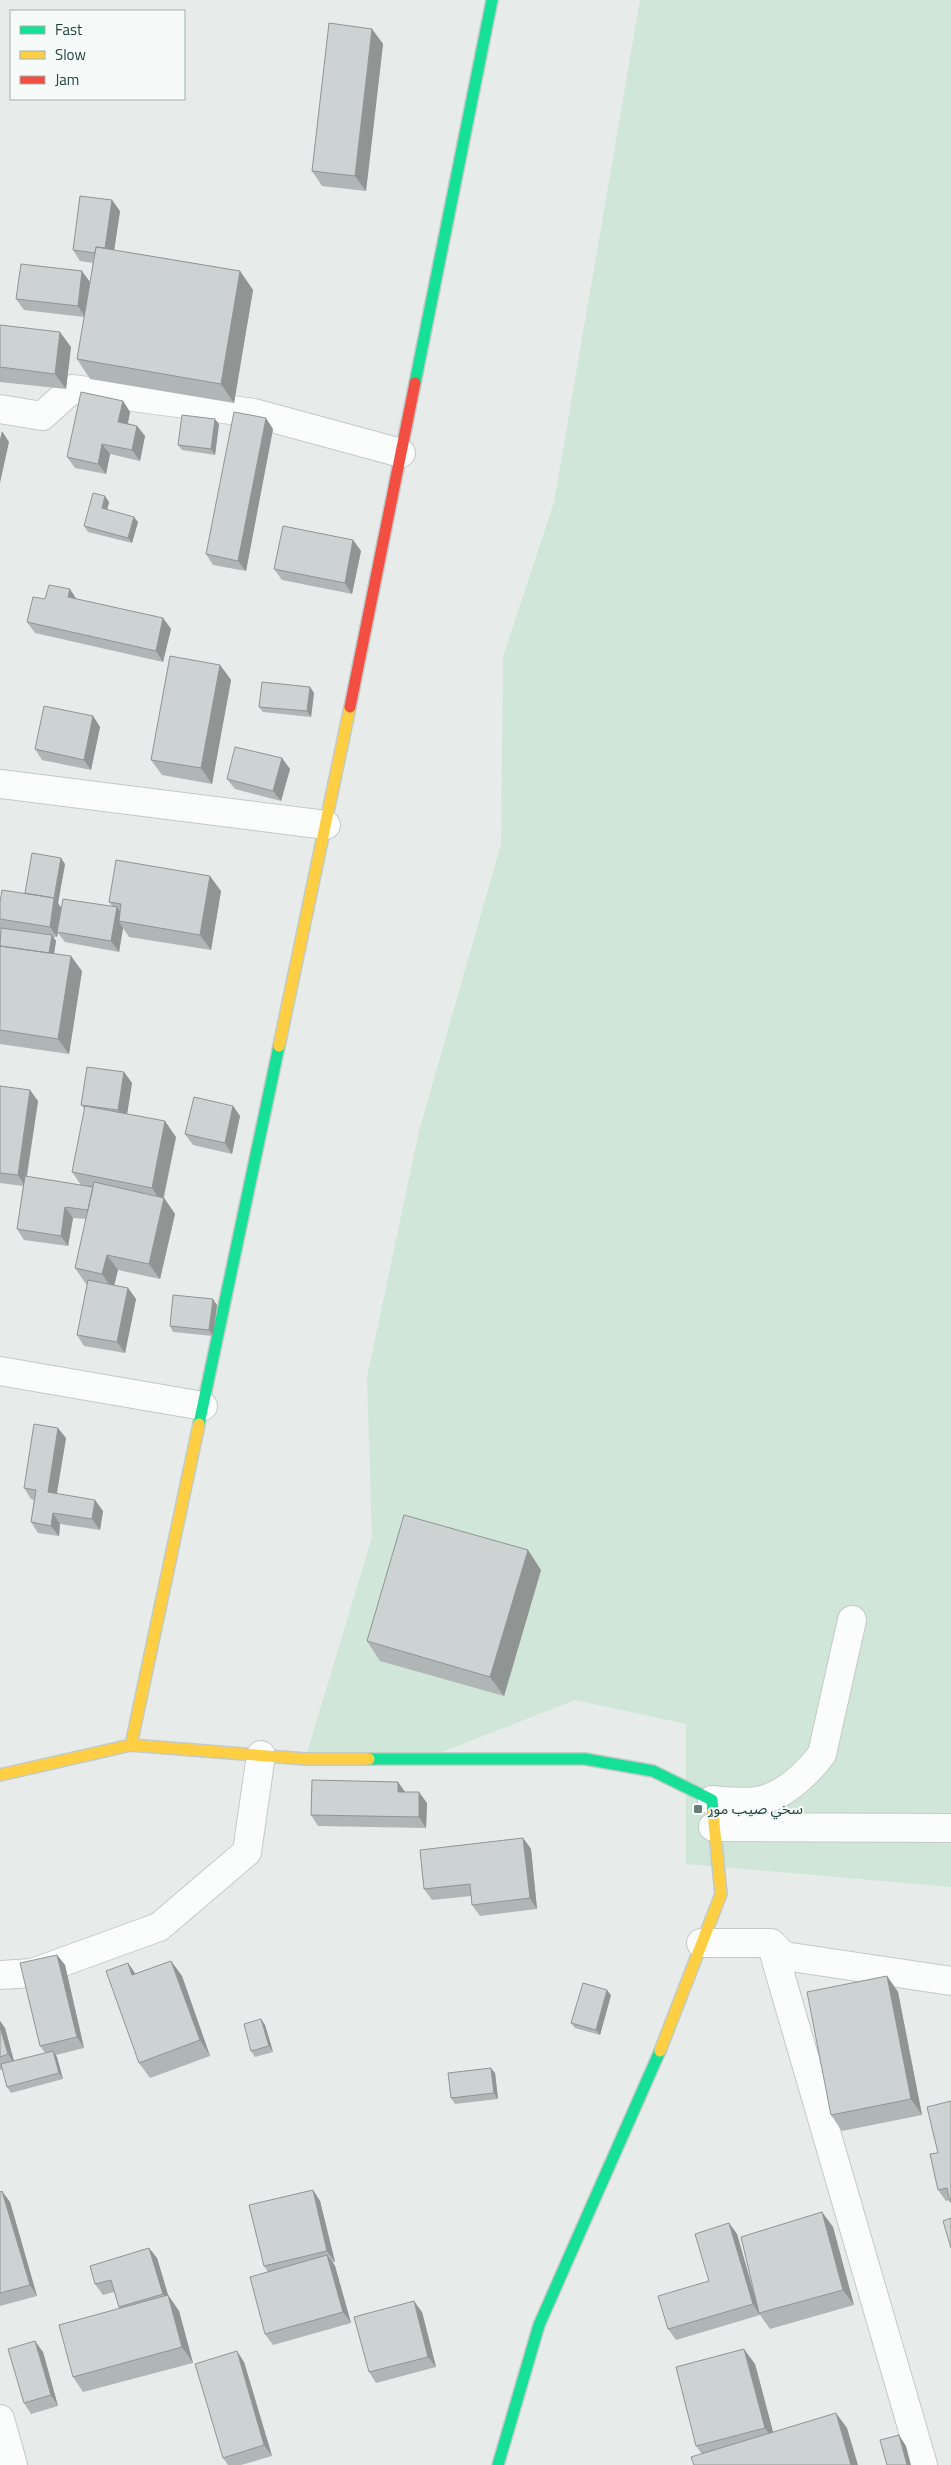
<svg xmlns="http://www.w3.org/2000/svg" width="951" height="2465" viewBox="0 0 951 2465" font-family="'Titillium Web','Noto Sans Arabic',sans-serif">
	<rect width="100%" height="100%" fill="#e7ecea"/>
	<path fill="#cfe6d8" d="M 640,0 L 951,0 L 951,1887 L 686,1864 L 686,1724 L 575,1700 L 429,1757 L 306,1756 L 372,1537 L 367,1377 L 419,1131 L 501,844 L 503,657 L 554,502 Z"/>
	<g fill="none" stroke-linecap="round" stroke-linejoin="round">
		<g stroke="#c4c9c7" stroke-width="30">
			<path id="street" d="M 0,409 L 42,416 L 72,389 L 254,413 L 401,453
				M 0,784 L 326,825
				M 0,1371 L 203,1406
				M 712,1800 C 726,1801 742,1803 756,1801 C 782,1798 807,1774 822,1754 L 852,1620
				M 713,1827 L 951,1828
				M 701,1943 L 771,1943 L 784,1956 L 951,1981
				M 771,1943 L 923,2465
				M 0,1975 L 32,1973 L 159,1927 L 247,1852 L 261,1755
				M 0,2419 L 13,2465"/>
		</g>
		<g stroke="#c2cac8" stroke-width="14">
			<path id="fast" d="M 415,383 L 492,0
				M 199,1424 L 279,1046
				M 369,1759 L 585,1759 L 653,1771 L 712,1800 L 713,1813
				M 498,2465 L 539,2325 L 660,2051"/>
		</g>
		<g stroke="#c2cac8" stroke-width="14">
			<path id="slow" d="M 279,1046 L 350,707
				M 131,1745 L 199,1424
				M 0,1775 L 131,1745 L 305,1759 L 369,1759
				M 660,2051 L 721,1894 L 713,1813"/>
		</g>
		<g stroke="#c2cac8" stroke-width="14">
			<path id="jam" d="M 350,707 L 415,383"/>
		</g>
		<use href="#street" stroke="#fbfcfc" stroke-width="28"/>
		<use href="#fast" stroke="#16e098" stroke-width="11"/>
		<use href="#slow" stroke="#ffcf43" stroke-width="11"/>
		<use href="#jam" stroke="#f24e42" stroke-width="11"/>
	</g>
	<path fill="#b0b5b5" d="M 372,29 L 383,44 L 366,191 L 322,186 L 312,171 Z
		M 120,211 L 114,250 L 240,271 L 253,290 L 234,403 L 90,379 L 77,359 L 84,317 L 24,310 L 16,299 L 90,282 L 93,263 L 80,261 L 73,250 Z
		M 0,325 L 71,347 L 66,389 L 0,382 Z
		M 123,401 L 130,412 L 128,423 L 137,426 L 145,436 L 140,461 L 110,454 L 106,474 L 75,468 L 67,457 Z
		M 219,424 L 215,455 L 182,450 L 178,445 Z
		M 273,429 L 246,571 L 213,565 L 206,554 Z
		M 109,502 L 107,510 L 138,522 L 132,543 L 88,532 L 84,526 Z
		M 353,540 L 361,551 L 352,594 L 282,580 L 274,569 Z
		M 45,599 L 163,618 L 171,629 L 163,662 L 35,633 L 27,622 Z
		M 220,665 L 231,680 L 212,784 L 162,775 L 151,760 Z
		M 310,687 L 314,693 L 311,717 L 263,712 L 259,707 Z
		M 93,716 L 100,727 L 91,770 L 42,760 L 35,749 Z
		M 290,769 L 281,801 L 235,789 L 227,779 Z
		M 65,864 L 58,903 L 61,908 L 113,907 L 109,902 L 221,891 L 211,950 L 129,937 L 123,928 L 119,952 L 65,942 L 58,933 L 57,937 L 53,937 L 56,941 L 54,954 L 82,971 L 69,1054 L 0,1044 L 0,935 L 1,929 L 0,929 L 0,902 L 25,893 Z
		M 124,1072 L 132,1083 L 127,1114 L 176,1137 L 164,1198 L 175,1214 L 160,1279 L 118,1270 L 114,1285 L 128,1288 L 136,1299 L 125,1353 L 84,1346 L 77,1335 L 87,1284 L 86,1284 L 75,1268 L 86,1219 L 73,1218 L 68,1246 L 24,1240 L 17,1229 L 23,1186 L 0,1183 L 0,1086 L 38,1101 L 27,1177 L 81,1185 L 72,1172 L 85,1110 L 81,1105 Z
		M 233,1106 L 240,1116 L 232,1154 L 193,1145 L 185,1134 Z
		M 217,1305 L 213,1336 L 173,1332 L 170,1326 Z
		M 66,1438 L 57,1494 L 103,1511 L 100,1530 L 60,1524 L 59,1536 L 38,1533 L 31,1522 L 34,1500 L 31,1499 L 24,1488 Z
		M 541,1570 L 504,1696 L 380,1661 L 367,1641 Z
		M 405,1792 L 427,1803 L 426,1828 L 318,1826 L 311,1815 Z
		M 523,1838 L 531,1849 L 537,1909 L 480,1916 L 472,1905 L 471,1896 L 432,1900 L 424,1889 Z
		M 57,1955 L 65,1965 L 84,2048 L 56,2055 L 63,2079 L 11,2093 L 7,2087 L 2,2069 L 0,2070 L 0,2021 L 5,2028 L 14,2061 L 45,2053 L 40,2046 Z
		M 171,1961 L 182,1976 L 210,2056 L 150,2078 L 139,2063 L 128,1963 L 135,1974 Z
		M 887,1976 L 898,1992 L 922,2115 L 842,2131 L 831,2115 Z
		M 611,1995 L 600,2035 L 575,2028 L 571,2023 Z
		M 261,2019 L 265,2025 L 273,2052 L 255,2057 L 251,2051 Z
		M 495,2073 L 498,2099 L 455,2104 L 451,2098 Z
		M 951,2101 L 951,2203 L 950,2200 L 946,2201 L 938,2190 L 938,2153 Z
		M 313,2190 L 320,2201 L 335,2262 L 333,2262 L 335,2266 L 351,2323 L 273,2345 L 265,2334 L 268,2272 L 264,2266 Z
		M 0,2192 L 10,2202 L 37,2296 L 0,2306 Z
		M 822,2212 L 833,2227 L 854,2305 L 770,2329 L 760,2315 L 676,2340 L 668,2329 L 709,2281 L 729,2223 L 737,2234 L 756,2300 Z
		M 149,2248 L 157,2258 L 168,2295 L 179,2311 L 193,2363 L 83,2392 L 73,2377 L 119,2308 L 114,2292 L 103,2295 L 95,2284 Z
		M 422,2312 L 436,2367 L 376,2383 L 369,2372 Z
		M 43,2352 L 58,2406 L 31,2414 L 24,2403 Z
		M 244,2362 L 272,2456 L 241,2465 L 228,2465 L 223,2458 Z
		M 755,2364 L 773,2432 L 847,2428 L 702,2454 L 696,2446 Z"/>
	<path fill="#909493" d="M 372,29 L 383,44 L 366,191 L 355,176 Z
		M 112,200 L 120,211 L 112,265 L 104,255 Z
		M 82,271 L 90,282 L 85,317 L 78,306 Z
		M 240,271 L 253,290 L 234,403 L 221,384 Z
		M 60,332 L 71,347 L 66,389 L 55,374 Z
		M 123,401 L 130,412 L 126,432 L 118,422 Z
		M 266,418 L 273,429 L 246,571 L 238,561 Z
		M 215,419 L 219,424 L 215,455 L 211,449 Z
		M 137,426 L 145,436 L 140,461 L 132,450 Z
		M 2,431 L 9,442 L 0,483 L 0,439 Z
		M 102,444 L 110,454 L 106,474 L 98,464 Z
		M 105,496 L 109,502 L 106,514 L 102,508 Z
		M 134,517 L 138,522 L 132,543 L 128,538 Z
		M 353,540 L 361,551 L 352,594 L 345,583 Z
		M 70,589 L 77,600 L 68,597 Z
		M 163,618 L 171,629 L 163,662 L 156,651 Z
		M 220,665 L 231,680 L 212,784 L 201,768 Z
		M 310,687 L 314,693 L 311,717 L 307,711 Z
		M 93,716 L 100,727 L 91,770 L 84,760 Z
		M 282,758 L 290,769 L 281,801 L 273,791 Z
		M 61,858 L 65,864 L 58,903 L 62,909 L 57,937 L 50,927 Z
		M 210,876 L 221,891 L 211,950 L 200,935 Z
		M 117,907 L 124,918 L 119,921 L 123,928 L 119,952 L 111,941 Z
		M 52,935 L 56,941 L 52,965 L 48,959 Z
		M 71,956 L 82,971 L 69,1054 L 58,1039 Z
		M 124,1072 L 132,1083 L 126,1121 L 118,1110 Z
		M 30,1090 L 38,1101 L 25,1186 L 18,1175 Z
		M 233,1106 L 240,1116 L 232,1154 L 225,1143 Z
		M 165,1121 L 176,1137 L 162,1203 L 152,1188 Z
		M 164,1198 L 175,1214 L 160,1279 L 149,1264 Z
		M 65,1207 L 73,1218 L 68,1246 L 61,1236 Z
		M 107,1255 L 118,1270 L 113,1290 L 102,1274 Z
		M 128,1288 L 136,1299 L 125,1353 L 117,1342 Z
		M 213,1299 L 217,1305 L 213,1336 L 209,1330 Z
		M 58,1428 L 66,1438 L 55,1503 L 48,1492 Z
		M 95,1500 L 103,1511 L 100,1530 L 92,1519 Z
		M 53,1513 L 60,1524 L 59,1536 L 51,1526 Z
		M 528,1550 L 541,1570 L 504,1696 L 490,1677 Z
		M 398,1782 L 406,1793 L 398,1792 Z
		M 419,1792 L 427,1803 L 426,1828 L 419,1817 Z
		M 523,1838 L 531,1849 L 537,1909 L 530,1898 Z
		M 57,1955 L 65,1965 L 84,2048 L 77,2037 Z
		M 171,1961 L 182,1976 L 210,2056 L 200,2040 Z
		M 128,1963 L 139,1979 L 132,1975 Z
		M 887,1976 L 898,1992 L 922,2115 L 911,2099 Z
		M 607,1990 L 611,1995 L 600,2035 L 596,2030 Z
		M 261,2019 L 265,2025 L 273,2052 L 269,2046 Z
		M 0,2021 L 5,2028 L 15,2065 L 8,2054 L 0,2027 Z
		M 53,2051 L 57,2057 L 63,2079 L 59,2073 Z
		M 491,2068 L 495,2073 L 498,2099 L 494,2093 Z
		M 313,2190 L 320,2201 L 335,2262 L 327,2251 Z
		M 2,2191 L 10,2202 L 37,2296 L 30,2285 Z
		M 822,2212 L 833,2227 L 854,2305 L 843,2290 Z
		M 729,2223 L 737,2234 L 760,2315 L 753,2304 Z
		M 149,2248 L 157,2258 L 171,2305 L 163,2294 Z
		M 327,2255 L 335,2266 L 351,2323 L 343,2312 Z
		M 168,2295 L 179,2311 L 193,2363 L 182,2347 Z
		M 414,2301 L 422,2312 L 436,2367 L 428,2357 Z
		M 35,2341 L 43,2352 L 58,2406 L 51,2395 Z
		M 744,2349 L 755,2364 L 776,2443 L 765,2428 Z
		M 237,2351 L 244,2362 L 272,2456 L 264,2445 Z
		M 836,2413 L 847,2428 L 858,2465 L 851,2465 Z
		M 899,2435 L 906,2446 L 911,2465 L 907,2465 Z"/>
	<path fill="#cdd3d2" stroke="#909493" d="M 329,23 L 372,29 L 355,176 L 312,171 Z
		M 80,196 L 112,200 L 105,248 L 96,247 L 95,253 L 73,250 Z
		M 96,247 L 240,271 L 221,384 L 77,359 Z
		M 21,264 L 82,271 L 78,306 L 16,299 Z
		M 0,325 L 60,332 L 55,374 L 0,367 Z
		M 81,392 L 123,401 L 118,422 L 137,426 L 132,450 L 102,444 L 98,464 L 67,457 Z
		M 234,412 L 266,418 L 238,561 L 206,554 Z
		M 182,415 L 215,419 L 211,449 L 178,445 Z
		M 93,493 L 105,496 L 102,508 L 134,517 L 128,538 L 84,526 Z
		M 283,526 L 353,540 L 345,583 L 274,569 Z
		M 49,585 L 70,589 L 68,597 L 163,618 L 156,651 L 27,622 L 33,597 L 45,599 Z
		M 170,656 L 220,665 L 201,768 L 151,760 Z
		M 262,682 L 310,687 L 307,711 L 259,707 Z
		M 44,706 L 93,716 L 84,760 L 35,749 Z
		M 235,747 L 282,758 L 273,791 L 227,779 Z
		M 32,853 L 61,858 L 54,898 L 25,893 Z
		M 116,860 L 210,876 L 200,935 L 119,921 L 121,904 L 109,902 Z
		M 2,890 L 54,898 L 50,927 L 0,919 L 0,902 Z
		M 63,899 L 117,907 L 111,941 L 57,932 Z
		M 1,928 L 52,935 L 49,953 L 0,946 L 0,947 Z
		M 0,946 L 71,956 L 58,1039 L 0,1030 Z
		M 87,1067 L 124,1072 L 118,1110 L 81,1105 Z
		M 0,1086 L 30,1090 L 18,1175 L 0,1173 Z
		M 194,1097 L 233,1106 L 225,1143 L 185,1134 Z
		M 85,1106 L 165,1121 L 152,1188 L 72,1172 Z
		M 25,1176 L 93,1187 L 88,1210 L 65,1207 L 61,1236 L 17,1229 Z
		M 94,1182 L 164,1198 L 149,1264 L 107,1255 L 102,1274 L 75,1268 Z
		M 88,1280 L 128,1288 L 117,1342 L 77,1335 Z
		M 173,1295 L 213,1299 L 209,1330 L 170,1326 Z
		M 34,1424 L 58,1428 L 48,1492 L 95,1500 L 92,1519 L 53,1513 L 51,1526 L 31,1522 L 36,1490 L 24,1488 Z
		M 404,1515 L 528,1550 L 490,1677 L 367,1641 Z
		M 312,1780 L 398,1782 L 398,1792 L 419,1792 L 419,1817 L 311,1815 Z
		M 523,1838 L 530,1898 L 472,1905 L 470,1884 L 424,1889 L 420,1850 Z
		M 57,1955 L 77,2037 L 40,2046 L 20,1963 Z
		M 171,1961 L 200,2040 L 139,2063 L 106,1971 L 128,1963 L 132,1975 Z
		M 887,1976 L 911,2099 L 831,2115 L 807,1992 Z
		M 583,1983 L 607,1990 L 596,2030 L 571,2023 Z
		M 261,2019 L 269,2046 L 251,2051 L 244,2024 Z
		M 0,2027 L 8,2054 L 0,2057 Z
		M 53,2051 L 59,2073 L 7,2087 L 1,2064 Z
		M 491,2068 L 494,2093 L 451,2098 L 448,2073 Z
		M 951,2101 L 951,2202 L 950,2202 L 947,2188 L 938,2190 L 930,2154 L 938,2153 L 927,2107 Z
		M 313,2190 L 327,2251 L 264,2266 L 249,2205 Z
		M 2,2191 L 30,2285 L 0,2293 L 0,2192 Z
		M 822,2212 L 843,2290 L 759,2313 L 741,2237 Z
		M 951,2218 L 951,2248 L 943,2221 Z
		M 729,2223 L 753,2304 L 668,2329 L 658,2296 L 709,2281 L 695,2234 Z
		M 149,2248 L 163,2294 L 119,2307 L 111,2280 L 95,2284 L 90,2266 Z
		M 327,2255 L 343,2312 L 265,2334 L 250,2277 Z
		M 168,2295 L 182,2347 L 73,2377 L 59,2325 Z
		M 414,2301 L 428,2357 L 369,2372 L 354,2317 Z
		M 35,2341 L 51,2395 L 24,2403 L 8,2349 Z
		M 744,2349 L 765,2428 L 696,2446 L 676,2367 Z
		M 237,2351 L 264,2445 L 223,2458 L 195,2364 Z
		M 836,2413 L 851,2465 L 694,2465 L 691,2457 Z
		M 899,2435 L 907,2465 L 887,2465 L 880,2440 Z"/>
	<rect fill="#667e7a" stroke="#f6fbf9" stroke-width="2" x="693" y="1804" width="10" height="10" rx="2.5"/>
	<g text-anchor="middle" stroke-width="4" stroke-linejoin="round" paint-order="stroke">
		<g font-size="15" fill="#21433d" stroke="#f6fbf9" text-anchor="start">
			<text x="708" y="1814">سخي صیب موړ</text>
		</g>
	</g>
	<rect x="10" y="10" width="175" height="90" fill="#f6fbf9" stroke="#a1b1ae"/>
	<rect x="20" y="26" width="25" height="8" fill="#16e098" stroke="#a1b1ae"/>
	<text x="55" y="35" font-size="15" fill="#21433d">Fast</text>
	<rect x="20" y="51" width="25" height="8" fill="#ffcf43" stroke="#a1b1ae"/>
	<text x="55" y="60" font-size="15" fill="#21433d">Slow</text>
	<rect x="20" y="76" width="25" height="8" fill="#f24e42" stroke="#a1b1ae"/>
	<text x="55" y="85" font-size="15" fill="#21433d">Jam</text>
</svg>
